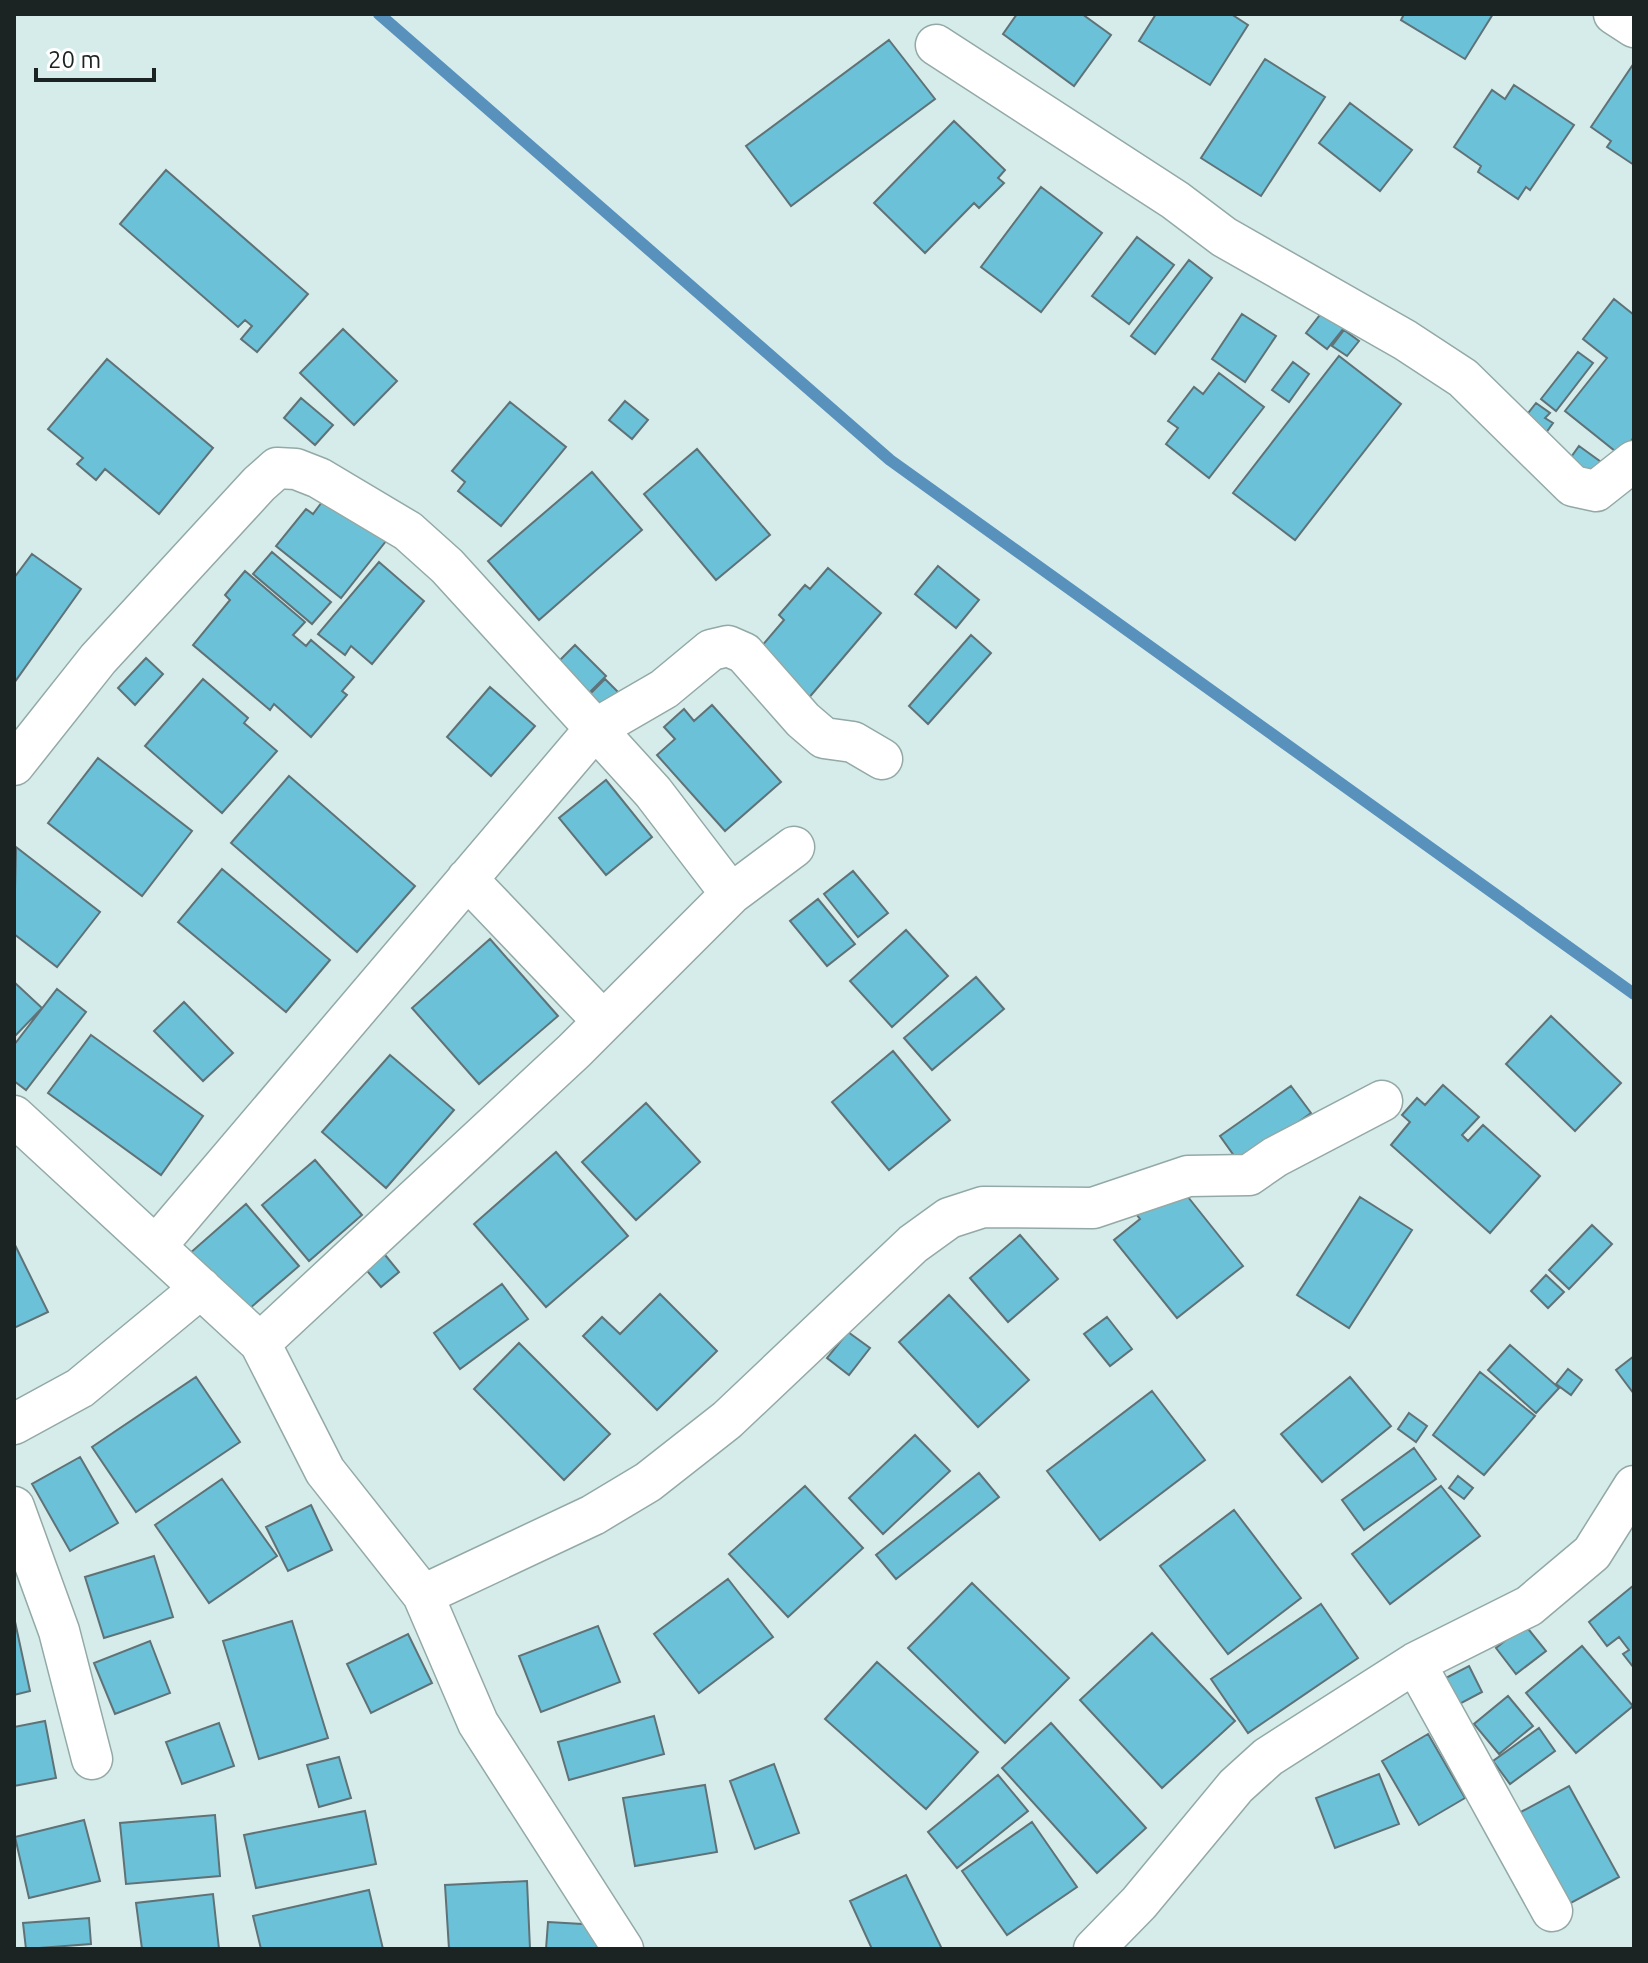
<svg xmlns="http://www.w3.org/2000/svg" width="1648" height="1963" viewBox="0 0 1648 1963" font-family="Ubuntu,sans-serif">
	<rect width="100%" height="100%" fill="#d6ecea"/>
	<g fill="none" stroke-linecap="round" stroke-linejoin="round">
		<path stroke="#5991bd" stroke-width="12" d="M 379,14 L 890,460 L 1634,994"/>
	</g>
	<path fill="#6bc2d8" stroke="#5f7277" stroke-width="2" d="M 1017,14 L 1082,14 L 1111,35 L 1074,86 L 1003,34 Z
		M 1156,14 L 1231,14 L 1248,25 L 1210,85 L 1139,41 Z
		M 1404,14 L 1493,14 L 1465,59 L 1401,20 Z
		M 889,40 L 935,99 L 791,206 L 746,146 Z
		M 1265,59 L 1325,97 L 1261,196 L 1201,158 Z
		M 1634,63 L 1634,165 L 1607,147 L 1611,141 L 1591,127 Z
		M 1514,85 L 1574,125 L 1530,190 L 1526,187 L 1518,199 L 1478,172 L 1481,166 L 1454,147 L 1492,90 L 1505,99 Z
		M 1350,103 L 1412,150 L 1380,191 L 1319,143 Z
		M 954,121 L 1005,170 L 998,178 L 1004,183 L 979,208 L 974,203 L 925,253 L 874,203 Z
		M 166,170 L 308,294 L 257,352 L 241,339 L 252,326 L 245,320 L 238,327 L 120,224 Z
		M 1041,187 L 1102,233 L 1041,312 L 981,267 Z
		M 1137,237 L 1174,265 L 1129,324 L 1092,296 Z
		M 1189,260 L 1212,278 L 1155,354 L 1131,336 Z
		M 1614,299 L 1634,315 L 1634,437 L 1620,455 L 1565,411 L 1607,358 L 1583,339 Z
		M 1326,307 L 1347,324 L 1327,349 L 1306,333 Z
		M 1242,314 L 1276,336 L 1245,382 L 1212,359 Z
		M 343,329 L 397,381 L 354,425 L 300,373 Z
		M 1344,330 L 1359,341 L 1347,356 L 1332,346 Z
		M 1578,352 L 1593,363 L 1556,411 L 1541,399 Z
		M 1339,356 L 1401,404 L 1295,540 L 1233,493 Z
		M 107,359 L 213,448 L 159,514 L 105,469 L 96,480 L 77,464 L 83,458 L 48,429 Z
		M 1293,362 L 1309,374 L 1289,402 L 1272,390 Z
		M 1219,373 L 1264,407 L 1209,478 L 1166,444 L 1178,428 L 1168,421 L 1194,387 L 1203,394 Z
		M 301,398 L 333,425 L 315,445 L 284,418 Z
		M 625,401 L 648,420 L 632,439 L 609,420 Z
		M 510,402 L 566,447 L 501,526 L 458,491 L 465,482 L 452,471 Z
		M 1536,403 L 1550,413 L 1545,418 L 1553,423 L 1543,437 L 1522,421 Z
		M 1579,446 L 1608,467 L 1597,481 L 1569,460 Z
		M 697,449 L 770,535 L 716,580 L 644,494 Z
		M 592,472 L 642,530 L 539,620 L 488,561 Z
		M 322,502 L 386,541 L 341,598 L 276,546 L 306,509 L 313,514 Z
		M 272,552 L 331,602 L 312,624 L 253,574 Z
		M 32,554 L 81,589 L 14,683 L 14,578 Z
		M 379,562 L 424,601 L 372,664 L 351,646 L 345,655 L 318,634 Z
		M 938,566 L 979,600 L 956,628 L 915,594 Z
		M 828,568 L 881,613 L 807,700 L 754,655 L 784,620 L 779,615 L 805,585 L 810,589 Z
		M 245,571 L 305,622 L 293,635 L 306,646 L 311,640 L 354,677 L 342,691 L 347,695 L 311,737 L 274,704 L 270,710 L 193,645 L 230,600 L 225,595 Z
		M 971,635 L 991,653 L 928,724 L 909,706 Z
		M 575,645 L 606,676 L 587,695 L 556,664 Z
		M 146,658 L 163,674 L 135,705 L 118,688 Z
		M 203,679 L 248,718 L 244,723 L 277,751 L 222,813 L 145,746 Z
		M 605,679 L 619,693 L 601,711 L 588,696 Z
		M 490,687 L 535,726 L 491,776 L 447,737 Z
		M 712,705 L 781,782 L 725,831 L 657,755 L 675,739 L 664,727 L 684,709 L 694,721 Z
		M 98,758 L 192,831 L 142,896 L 48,823 Z
		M 289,776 L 415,886 L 357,952 L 231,843 Z
		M 606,780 L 652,837 L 606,875 L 559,818 Z
		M 16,847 L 100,912 L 57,967 L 14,934 Z
		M 222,869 L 330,960 L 286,1012 L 178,922 Z
		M 853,871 L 888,913 L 858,937 L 824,894 Z
		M 818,899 L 855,944 L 827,966 L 790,921 Z
		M 906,930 L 948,976 L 892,1027 L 850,981 Z
		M 490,939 L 558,1016 L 479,1084 L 412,1008 Z
		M 976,977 L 1004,1009 L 932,1070 L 904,1038 Z
		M 14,982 L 42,1008 L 14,1037 Z
		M 57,989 L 86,1012 L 26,1090 L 14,1081 L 14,1045 Z
		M 184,1002 L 233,1053 L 203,1081 L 154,1031 Z
		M 1551,1016 L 1621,1083 L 1575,1131 L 1506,1064 Z
		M 91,1035 L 203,1116 L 161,1175 L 48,1093 Z
		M 893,1051 L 950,1120 L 889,1170 L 832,1102 Z
		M 390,1055 L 454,1110 L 386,1188 L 322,1132 Z
		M 1443,1085 L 1479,1117 L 1462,1135 L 1468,1141 L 1483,1125 L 1540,1176 L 1490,1233 L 1391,1145 L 1410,1122 L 1402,1115 L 1417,1098 L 1425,1105 Z
		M 1291,1086 L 1311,1113 L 1240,1164 L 1220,1136 Z
		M 646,1103 L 700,1162 L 636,1220 L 582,1162 Z
		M 556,1152 L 628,1236 L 546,1307 L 474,1224 Z
		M 315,1160 L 362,1215 L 309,1261 L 262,1205 Z
		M 1180,1187 L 1243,1266 L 1177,1318 L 1114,1240 L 1140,1219 L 1133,1210 Z
		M 1360,1197 L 1412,1230 L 1349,1328 L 1297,1295 Z
		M 246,1204 L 299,1266 L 242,1315 L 189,1254 Z
		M 1592,1225 L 1612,1244 L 1569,1289 L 1549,1270 Z
		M 1020,1235 L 1058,1279 L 1008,1322 L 970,1278 Z
		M 14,1243 L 48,1312 L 14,1328 Z
		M 381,1250 L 399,1272 L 381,1287 L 362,1265 Z
		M 1546,1275 L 1564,1292 L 1548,1308 L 1531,1291 Z
		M 502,1284 L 528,1319 L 460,1369 L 434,1333 Z
		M 660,1294 L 717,1351 L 657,1410 L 583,1336 L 602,1317 L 620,1334 Z
		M 949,1295 L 1029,1380 L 978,1427 L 899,1342 Z
		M 1107,1317 L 1132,1349 L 1110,1366 L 1084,1334 Z
		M 848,1332 L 870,1348 L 849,1375 L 827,1358 Z
		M 519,1343 L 610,1434 L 564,1480 L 474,1389 Z
		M 1510,1345 L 1559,1388 L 1536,1413 L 1488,1370 Z
		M 1634,1356 L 1634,1394 L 1616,1370 Z
		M 1568,1369 L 1582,1380 L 1571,1395 L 1556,1384 Z
		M 1480,1372 L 1535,1416 L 1484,1475 L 1433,1435 Z
		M 196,1377 L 240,1442 L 136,1512 L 92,1447 Z
		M 1350,1377 L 1391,1426 L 1322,1482 L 1281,1434 Z
		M 1152,1391 L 1205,1460 L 1100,1540 L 1047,1471 Z
		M 1409,1413 L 1427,1426 L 1416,1442 L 1398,1429 Z
		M 915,1435 L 950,1471 L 883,1534 L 849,1498 Z
		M 1414,1448 L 1436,1479 L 1364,1530 L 1342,1500 Z
		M 80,1457 L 118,1523 L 70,1551 L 32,1484 Z
		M 979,1473 L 999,1497 L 896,1579 L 876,1555 Z
		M 1458,1476 L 1473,1488 L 1464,1499 L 1449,1488 Z
		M 222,1479 L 277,1556 L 209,1603 L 155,1525 Z
		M 805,1486 L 863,1548 L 788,1617 L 729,1554 Z
		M 1441,1486 L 1480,1536 L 1390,1604 L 1352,1554 Z
		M 311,1505 L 332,1550 L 288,1571 L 266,1527 Z
		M 1234,1510 L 1301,1598 L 1228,1654 L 1160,1566 Z
		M 154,1556 L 173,1617 L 104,1638 L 85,1577 Z
		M 728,1579 L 773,1637 L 699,1693 L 654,1634 Z
		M 972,1583 L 1069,1678 L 1005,1743 L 908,1648 Z
		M 1634,1585 L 1634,1668 L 1623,1654 L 1629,1650 L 1619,1637 L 1607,1646 L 1589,1622 Z
		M 1321,1604 L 1358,1658 L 1248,1733 L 1211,1679 Z
		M 14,1617 L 30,1691 L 14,1695 Z
		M 292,1621 L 328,1738 L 259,1759 L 223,1641 Z
		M 1525,1625 L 1546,1651 L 1516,1674 L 1496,1648 Z
		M 598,1626 L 620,1682 L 541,1712 L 519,1656 Z
		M 1152,1633 L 1235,1721 L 1162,1788 L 1080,1700 Z
		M 408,1634 L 432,1683 L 371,1713 L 347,1664 Z
		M 150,1641 L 170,1693 L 115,1714 L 94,1663 Z
		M 1582,1646 L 1633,1706 L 1576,1753 L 1526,1693 Z
		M 877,1662 L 978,1752 L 926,1809 L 825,1719 Z
		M 1469,1666 L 1482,1692 L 1450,1709 L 1436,1683 Z
		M 1508,1696 L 1533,1726 L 1499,1754 L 1474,1724 Z
		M 654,1716 L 664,1754 L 569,1780 L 558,1742 Z
		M 45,1721 L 56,1778 L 14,1786 L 14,1727 Z
		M 219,1723 L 234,1766 L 182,1784 L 166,1742 Z
		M 1051,1723 L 1146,1828 L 1097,1873 L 1002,1768 Z
		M 1539,1728 L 1555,1751 L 1510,1784 L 1493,1761 Z
		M 1428,1734 L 1465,1798 L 1419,1825 L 1382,1761 Z
		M 339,1757 L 351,1798 L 319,1807 L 307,1765 Z
		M 774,1764 L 799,1833 L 755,1849 L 730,1781 Z
		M 1379,1774 L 1399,1824 L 1335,1848 L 1316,1798 Z
		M 998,1775 L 1028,1811 L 957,1868 L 928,1832 Z
		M 705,1785 L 717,1852 L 635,1866 L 623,1798 Z
		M 1569,1786 L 1619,1877 L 1569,1904 L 1519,1813 Z
		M 365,1811 L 376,1864 L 256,1888 L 244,1835 Z
		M 215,1815 L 220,1876 L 126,1884 L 120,1823 Z
		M 84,1820 L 100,1881 L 29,1898 L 15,1837 Z
		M 1032,1822 L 1077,1887 L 1007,1935 L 962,1871 Z
		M 906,1875 L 942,1949 L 872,1949 L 850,1901 Z
		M 527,1881 L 530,1949 L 449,1949 L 445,1885 Z
		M 369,1890 L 383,1949 L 261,1949 L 253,1916 Z
		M 213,1894 L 219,1949 L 142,1949 L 136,1903 Z
		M 89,1918 L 91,1944 L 26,1949 L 23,1923 Z
		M 548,1922 L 599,1925 L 597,1949 L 546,1949 Z"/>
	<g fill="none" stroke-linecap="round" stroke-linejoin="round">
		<g stroke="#93a9a6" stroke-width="43">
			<path id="street" d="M 1614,14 L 1634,27
				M 936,45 L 1175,200 L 1224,237 L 1405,340 L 1463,378 L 1573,486 L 1596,491 L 1634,461
				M 14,765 L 98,659 L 259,484 L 277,468 L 296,469 L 319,478 L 408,531 L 447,566 L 653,792 L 731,894
				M 467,879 L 602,1020
				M 14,1116 L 260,1343 L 325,1471 L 423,1595 L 478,1723 L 623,1949
				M 156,1246 L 595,729 L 664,689 L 711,650 L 728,646 L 744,653 L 803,720 L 824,738 L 853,742 L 882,759
				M 260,1343 L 574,1051 L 731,894 L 794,847
				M 14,1424 L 80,1388 L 201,1288
				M 14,1507 L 59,1631 L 92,1759
				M 423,1595 L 593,1515 L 648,1482 L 727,1420 L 913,1244 L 949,1218 L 983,1207 L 1093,1208 L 1188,1176 L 1249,1175 L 1275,1157 L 1382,1101
				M 1415,1663 L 1552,1911
				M 1094,1949 L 1139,1903 L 1236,1786 L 1268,1757 L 1415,1663 L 1529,1606 L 1592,1553 L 1634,1486"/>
		</g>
		<use href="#street" stroke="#fff" stroke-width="40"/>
	</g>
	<rect width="1648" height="1963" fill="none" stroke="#1b2323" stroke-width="32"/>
	<path d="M36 68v12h118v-12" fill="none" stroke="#1b2323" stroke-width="4"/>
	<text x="48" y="68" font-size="24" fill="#1b2323" stroke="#ffffff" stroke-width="6" paint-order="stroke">20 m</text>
</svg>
